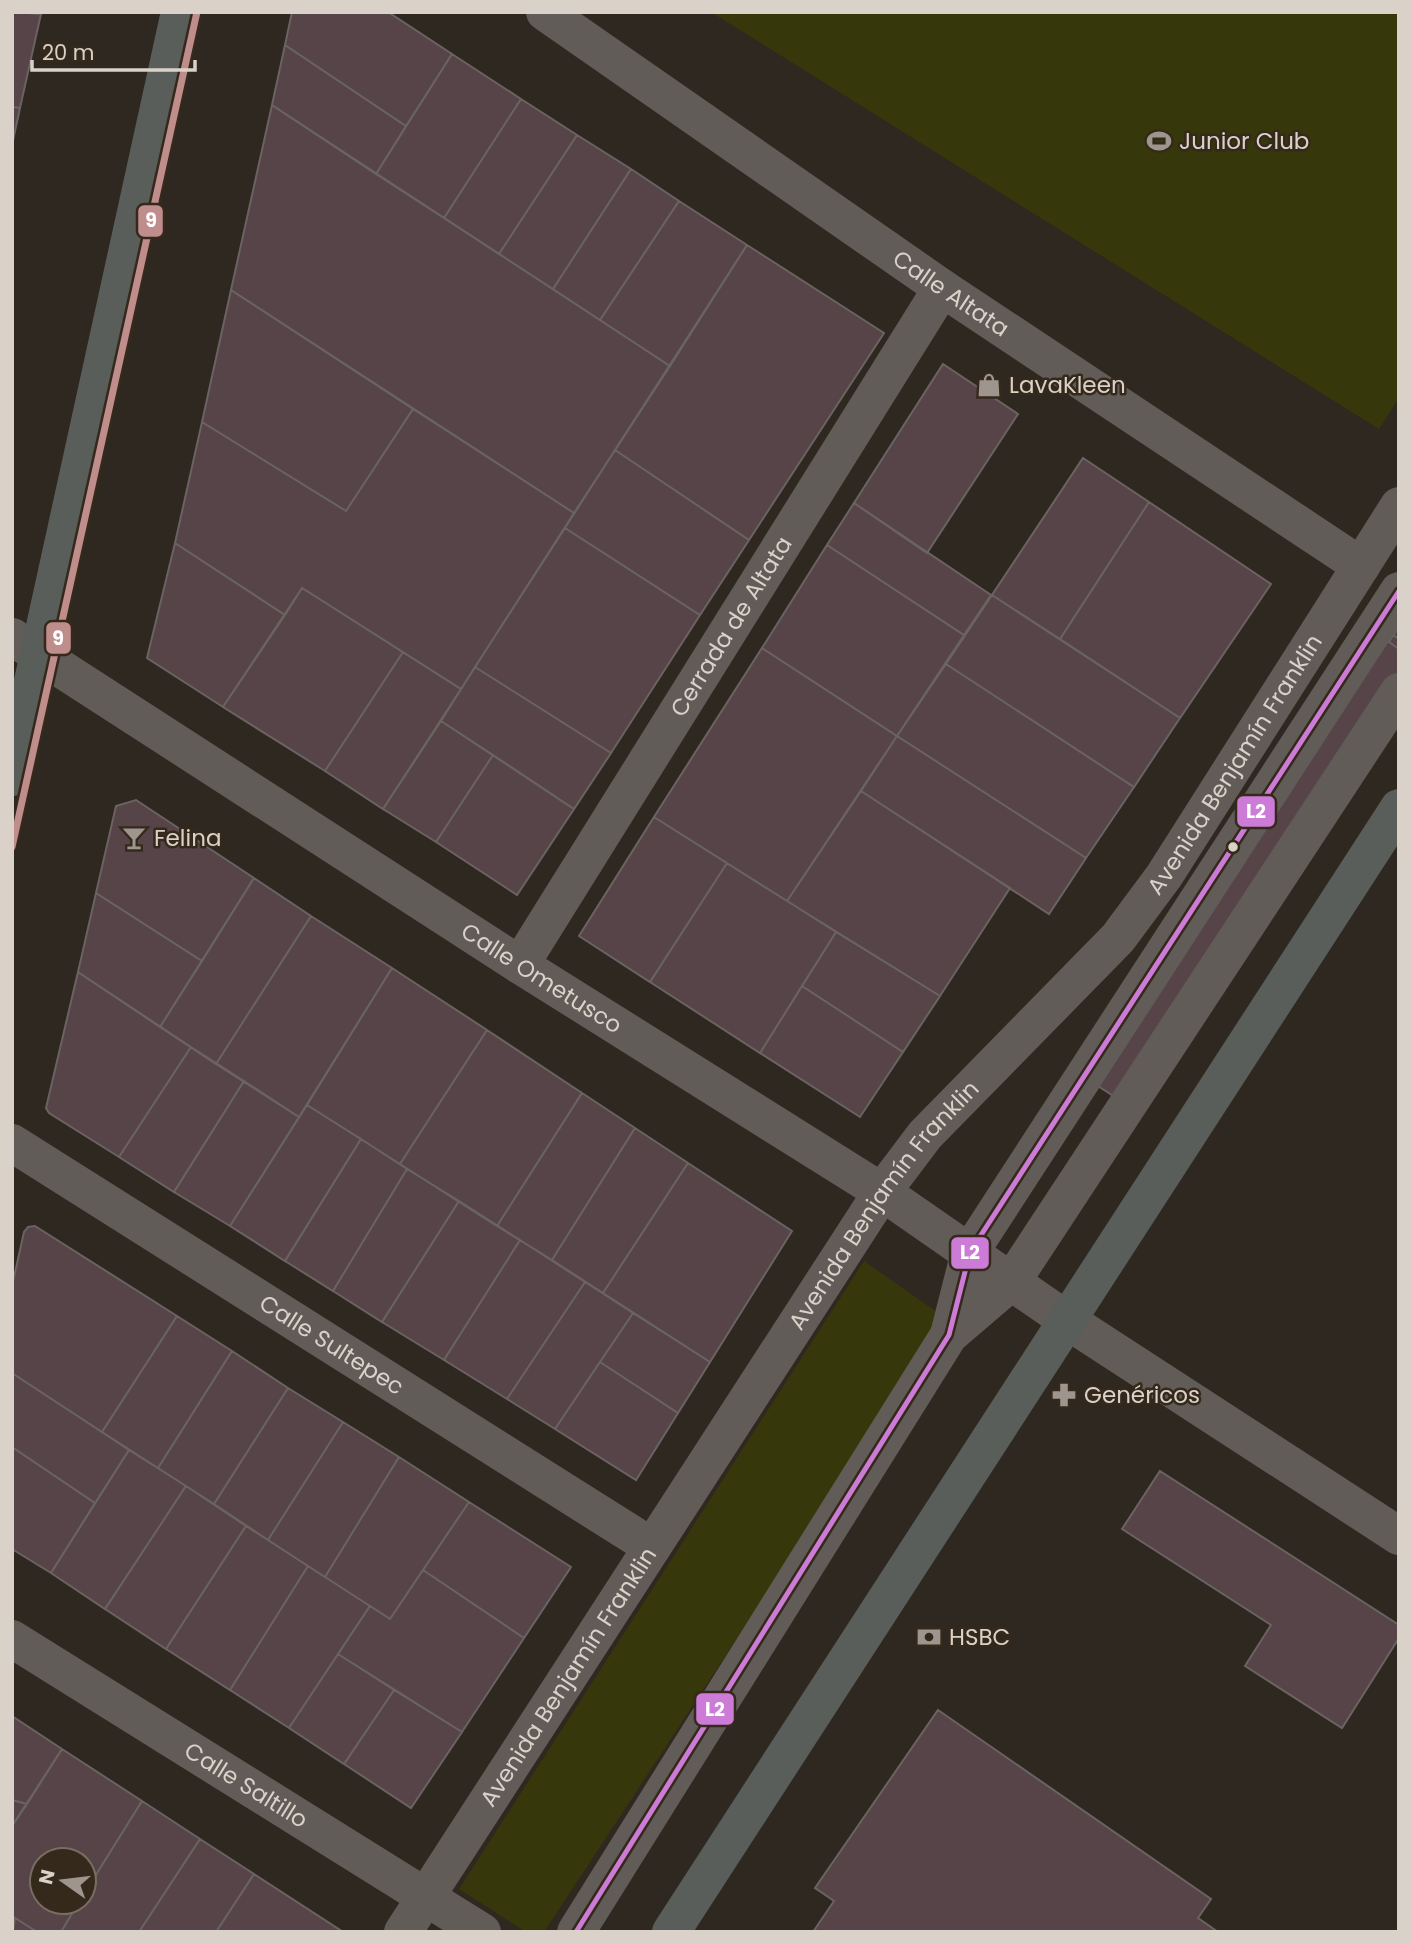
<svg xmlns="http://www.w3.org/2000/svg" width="1411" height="1944" viewBox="0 0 1411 1944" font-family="Poppins,sans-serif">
	<rect width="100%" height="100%" fill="#2f2821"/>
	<path fill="#36370b" d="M 711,12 L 1399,12 L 1399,398 L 1379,429 Z
		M 864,1261 L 947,1319 L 544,1932 L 526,1932 L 459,1889 Z"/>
	<path fill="#564448" stroke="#6a6361" stroke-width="2" d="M 12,12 L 41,14 L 20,108 L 12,107 Z
		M 292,12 L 388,12 L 452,54 L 406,126 L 285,45 Z
		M 285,45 L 406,126 L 376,174 L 272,105 Z
		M 452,54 L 521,99 L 444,218 L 376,174 Z
		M 521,99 L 577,135 L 499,254 L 444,218 Z
		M 272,105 L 670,366 L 574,513 L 231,290 Z
		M 12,107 L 20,108 L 12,145 Z
		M 577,135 L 631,169 L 553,289 L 499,254 Z
		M 631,169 L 679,201 L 600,320 L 553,289 Z
		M 679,201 L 747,245 L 670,366 L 600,320 Z
		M 747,245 L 884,333 L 749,540 L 615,450 Z
		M 231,290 L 413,409 L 346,511 L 202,422 Z
		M 943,364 L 1018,414 L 927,553 L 854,503 Z
		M 413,409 L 574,513 L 461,689 L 302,588 L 285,615 L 175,543 L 202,422 L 346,511 Z
		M 615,450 L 749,540 L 700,615 L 565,528 Z
		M 1083,458 L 1149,502 L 1060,639 L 992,595 Z
		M 1149,502 L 1271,584 L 1180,718 L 1060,639 Z
		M 854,503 L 991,595 L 964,635 L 827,545 Z
		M 565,528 L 700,615 L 611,753 L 475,667 Z
		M 175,543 L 285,615 L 223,707 L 147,658 Z
		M 827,545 L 964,635 L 897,736 L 762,648 Z
		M 302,588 L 403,652 L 325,771 L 223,707 Z
		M 992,595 L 1180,718 L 1134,787 L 946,664 Z
		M 1379,625 L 1399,639 L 1399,693 L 1129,1106 L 1084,1077 Z
		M 1399,626 L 1399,649 L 1389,642 Z
		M 762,648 L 897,736 L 787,901 L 654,817 Z
		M 403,652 L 461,689 L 383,809 L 325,771 Z
		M 946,664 L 1134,787 L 1086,858 L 897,736 Z
		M 475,667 L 611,753 L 574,809 L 441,721 Z
		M 441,721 L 493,755 L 436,842 L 383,809 Z
		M 897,736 L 1086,858 L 1049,914 L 861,791 Z
		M 493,755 L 574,809 L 517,895 L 436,842 Z
		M 861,791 L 1010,888 L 940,996 L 787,901 Z
		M 136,800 L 254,878 L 202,961 L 96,893 L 116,806 Z
		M 654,817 L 727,863 L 650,982 L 579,936 Z
		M 727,863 L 836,932 L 760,1053 L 650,982 Z
		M 254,878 L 311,916 L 216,1064 L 160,1027 Z
		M 96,893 L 202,961 L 160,1027 L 78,972 Z
		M 311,916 L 392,968 L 299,1117 L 216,1064 Z
		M 836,932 L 940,996 L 903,1052 L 802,986 Z
		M 392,968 L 487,1030 L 400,1164 L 307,1105 Z
		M 78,972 L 191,1047 L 119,1157 L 49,1113 L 46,1108 Z
		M 802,986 L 903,1052 L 860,1117 L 760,1053 Z
		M 487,1030 L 582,1093 L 497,1226 L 400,1164 Z
		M 191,1047 L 244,1081 L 174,1192 L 119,1157 Z
		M 244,1081 L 299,1117 L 230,1226 L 174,1192 Z
		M 582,1093 L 635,1128 L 552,1260 L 497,1226 Z
		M 307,1105 L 361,1139 L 285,1261 L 230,1226 Z
		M 635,1128 L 688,1163 L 603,1293 L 552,1260 Z
		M 361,1139 L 407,1169 L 333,1291 L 285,1261 Z
		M 688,1163 L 792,1231 L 710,1362 L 603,1293 Z
		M 407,1169 L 459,1201 L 382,1322 L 333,1291 Z
		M 459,1201 L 520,1240 L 444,1360 L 382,1322 Z
		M 35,1226 L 177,1316 L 102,1432 L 12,1373 L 12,1286 L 24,1232 L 28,1227 Z
		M 520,1240 L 585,1282 L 507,1399 L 444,1360 Z
		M 585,1282 L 633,1313 L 555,1429 L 507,1399 Z
		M 633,1313 L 710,1362 L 678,1413 L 600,1362 Z
		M 177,1316 L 232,1351 L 158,1468 L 102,1432 Z
		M 232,1351 L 288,1388 L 214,1504 L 158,1468 Z
		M 600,1362 L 678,1413 L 636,1480 L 555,1429 Z
		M 12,1373 L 129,1450 L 95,1503 L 12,1447 Z
		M 288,1388 L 343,1422 L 268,1540 L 214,1504 Z
		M 343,1422 L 399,1457 L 325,1577 L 268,1540 Z
		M 12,1447 L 95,1503 L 51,1573 L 12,1549 Z
		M 129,1450 L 186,1486 L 105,1609 L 51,1573 Z
		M 399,1457 L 469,1502 L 390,1619 L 325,1577 Z
		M 1160,1471 L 1399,1625 L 1399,1638 L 1342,1728 L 1245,1666 L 1271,1625 L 1122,1529 Z
		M 186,1486 L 246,1526 L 166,1649 L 105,1609 Z
		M 469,1502 L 571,1567 L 524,1638 L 423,1570 Z
		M 246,1526 L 308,1566 L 230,1690 L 166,1649 Z
		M 308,1566 L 370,1606 L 289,1728 L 230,1690 Z
		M 423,1570 L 524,1638 L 462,1732 L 338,1654 L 370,1606 L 390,1619 Z
		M 338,1654 L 394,1690 L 344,1764 L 289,1728 Z
		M 394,1690 L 462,1732 L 411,1808 L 344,1764 Z
		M 938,1710 L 1211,1899 L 1198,1918 L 1218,1932 L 813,1932 L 834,1901 L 815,1888 Z
		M 12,1716 L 62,1749 L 27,1804 L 12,1800 Z
		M 62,1749 L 142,1801 L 84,1894 L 84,1860 L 42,1860 L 42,1902 L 79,1902 L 61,1932 L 37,1932 L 12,1916 L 12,1826 Z
		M 12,1800 L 27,1804 L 12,1826 Z
		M 142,1801 L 200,1839 L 139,1932 L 61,1932 L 79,1902 L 84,1902 L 84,1894 Z
		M 200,1839 L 254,1874 L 216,1932 L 139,1932 Z
		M 254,1874 L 340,1930 L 338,1932 L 216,1932 Z
		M 15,1918 L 37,1932 L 13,1932 Z"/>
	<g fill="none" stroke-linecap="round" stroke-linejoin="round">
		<g stroke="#615c57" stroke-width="38">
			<path id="s1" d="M 545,12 L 942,288 L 1361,566"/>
			<path id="s2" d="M 12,637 L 520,965 L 882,1192 L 1068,1321 L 1399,1536"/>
			<path id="s3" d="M 520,965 L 942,288"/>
			<path id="s4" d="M 12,1143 L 652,1547"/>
			<path d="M 949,1335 L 970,1252 L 1399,591"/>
			<path id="s5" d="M 12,1639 L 482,1932"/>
			<path id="s6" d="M 403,1932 L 882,1192 L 925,1135 L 1118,938 L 1164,876 L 1399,506"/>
			<path d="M 576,1932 L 949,1335 L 1012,1281 L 1399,692"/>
		</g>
		<path stroke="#5a5e5a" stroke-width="38" d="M 12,777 L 180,12
			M 671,1932 L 1399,808"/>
		<g stroke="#35291b" stroke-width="10">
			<path id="bus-1" d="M 576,1932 L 949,1335 L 970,1252 L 1399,591"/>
		</g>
		<use href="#bus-1" stroke="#cc7bd7" stroke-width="5"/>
		<g stroke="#35291b" stroke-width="12">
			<path id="metro-1" d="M 12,847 L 197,12"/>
		</g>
		<use href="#metro-1" stroke="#bf8d8c" stroke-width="7"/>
	</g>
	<defs>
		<g id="stadium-bare" transform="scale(1.89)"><path d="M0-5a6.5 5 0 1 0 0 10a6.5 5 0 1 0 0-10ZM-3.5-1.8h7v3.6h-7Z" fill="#9e968e" stroke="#35291b" stroke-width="2.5" paint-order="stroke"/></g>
		<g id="shop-bare" transform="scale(1.89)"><path d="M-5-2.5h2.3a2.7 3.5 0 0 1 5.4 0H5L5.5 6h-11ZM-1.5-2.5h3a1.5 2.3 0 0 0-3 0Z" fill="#9e968e" stroke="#35291b" stroke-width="2.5" paint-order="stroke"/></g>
		<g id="bar-bare" transform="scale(1.89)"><path d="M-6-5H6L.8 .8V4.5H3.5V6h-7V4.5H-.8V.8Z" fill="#9e968e" stroke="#35291b" stroke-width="2.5" paint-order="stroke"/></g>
		<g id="pharmacy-bare" transform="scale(1.89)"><path d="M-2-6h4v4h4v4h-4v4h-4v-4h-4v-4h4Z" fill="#9e968e" stroke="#35291b" stroke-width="2.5" paint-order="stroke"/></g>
		<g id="bank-bare" transform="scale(1.89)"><path d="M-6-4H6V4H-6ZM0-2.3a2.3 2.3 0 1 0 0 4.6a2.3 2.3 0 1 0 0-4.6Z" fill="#9e968e" stroke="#35291b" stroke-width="2.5" paint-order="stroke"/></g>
	</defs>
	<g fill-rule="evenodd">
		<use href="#stadium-bare" x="1159" y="141"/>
		<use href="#shop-bare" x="989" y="385"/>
		<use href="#bar-bare" x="134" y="838"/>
		<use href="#pharmacy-bare" x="1064" y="1395"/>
		<use href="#bank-bare" x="929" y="1637"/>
	</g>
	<circle fill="#dad2c9" stroke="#35291b" stroke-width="2.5" cx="1233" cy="847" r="6"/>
	<g text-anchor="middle" stroke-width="5" stroke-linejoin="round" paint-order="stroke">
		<g font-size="23" fill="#dad2c9" stroke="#35291b" text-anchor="start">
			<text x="1179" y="149">Junior Club</text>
			<text x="1009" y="393">LavaKleen</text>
			<text x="154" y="846">Felina</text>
			<text x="1084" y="1403">Genéricos</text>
			<text x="949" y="1645">HSBC</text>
		</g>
		<g font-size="23" fill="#dad2c9" stroke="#35291b">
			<text dy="8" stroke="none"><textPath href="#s1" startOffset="494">Calle Altata</textPath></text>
			<text dy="8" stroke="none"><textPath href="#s3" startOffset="399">Cerrada de Altata</textPath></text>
			<text dy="8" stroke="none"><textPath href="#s6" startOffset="1438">Avenida Benjamín Franklin</textPath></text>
			<text dy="8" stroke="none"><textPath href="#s2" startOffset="630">Calle Ometusco</textPath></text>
			<text dy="8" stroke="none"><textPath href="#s6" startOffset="872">Avenida Benjamín Franklin</textPath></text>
			<text dy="8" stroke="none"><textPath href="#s4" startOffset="378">Calle Sultepec</textPath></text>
			<text dy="8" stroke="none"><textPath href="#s6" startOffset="304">Avenida Benjamín Franklin</textPath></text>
			<text dy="8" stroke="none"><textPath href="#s5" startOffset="276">Calle Saltillo</textPath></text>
		</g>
	</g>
	<g stroke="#35291b" stroke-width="2.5">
		<rect x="137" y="204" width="27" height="34" rx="7" fill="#bf8d8c"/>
		<rect x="45" y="621" width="27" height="34" rx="7" fill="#bf8d8c"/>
		<rect x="1236" y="795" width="40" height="33" rx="7" fill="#cc7bd7"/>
		<rect x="950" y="1236" width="40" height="34" rx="7" fill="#cc7bd7"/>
		<rect x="695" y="1692" width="40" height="34" rx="7" fill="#cc7bd7"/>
	</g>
	<g font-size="19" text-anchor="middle" font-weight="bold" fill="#fff">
		<text x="151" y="227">9</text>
		<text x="58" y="645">9</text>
		<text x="1256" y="818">L2</text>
		<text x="970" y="1259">L2</text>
		<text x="715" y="1716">L2</text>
	</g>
	<rect width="1411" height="1944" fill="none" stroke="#dad2c9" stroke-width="28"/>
	<g transform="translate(63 1881) rotate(284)"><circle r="33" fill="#35291b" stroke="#776d61" stroke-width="2"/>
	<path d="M0-5L12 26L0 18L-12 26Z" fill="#9e968e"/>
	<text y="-10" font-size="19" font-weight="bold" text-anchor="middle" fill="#dad2c9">N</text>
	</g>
	<path d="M32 60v10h163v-10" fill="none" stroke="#dad2c9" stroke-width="3.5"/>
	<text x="42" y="60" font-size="21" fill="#dad2c9" stroke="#35291b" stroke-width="5" paint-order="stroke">20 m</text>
</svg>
